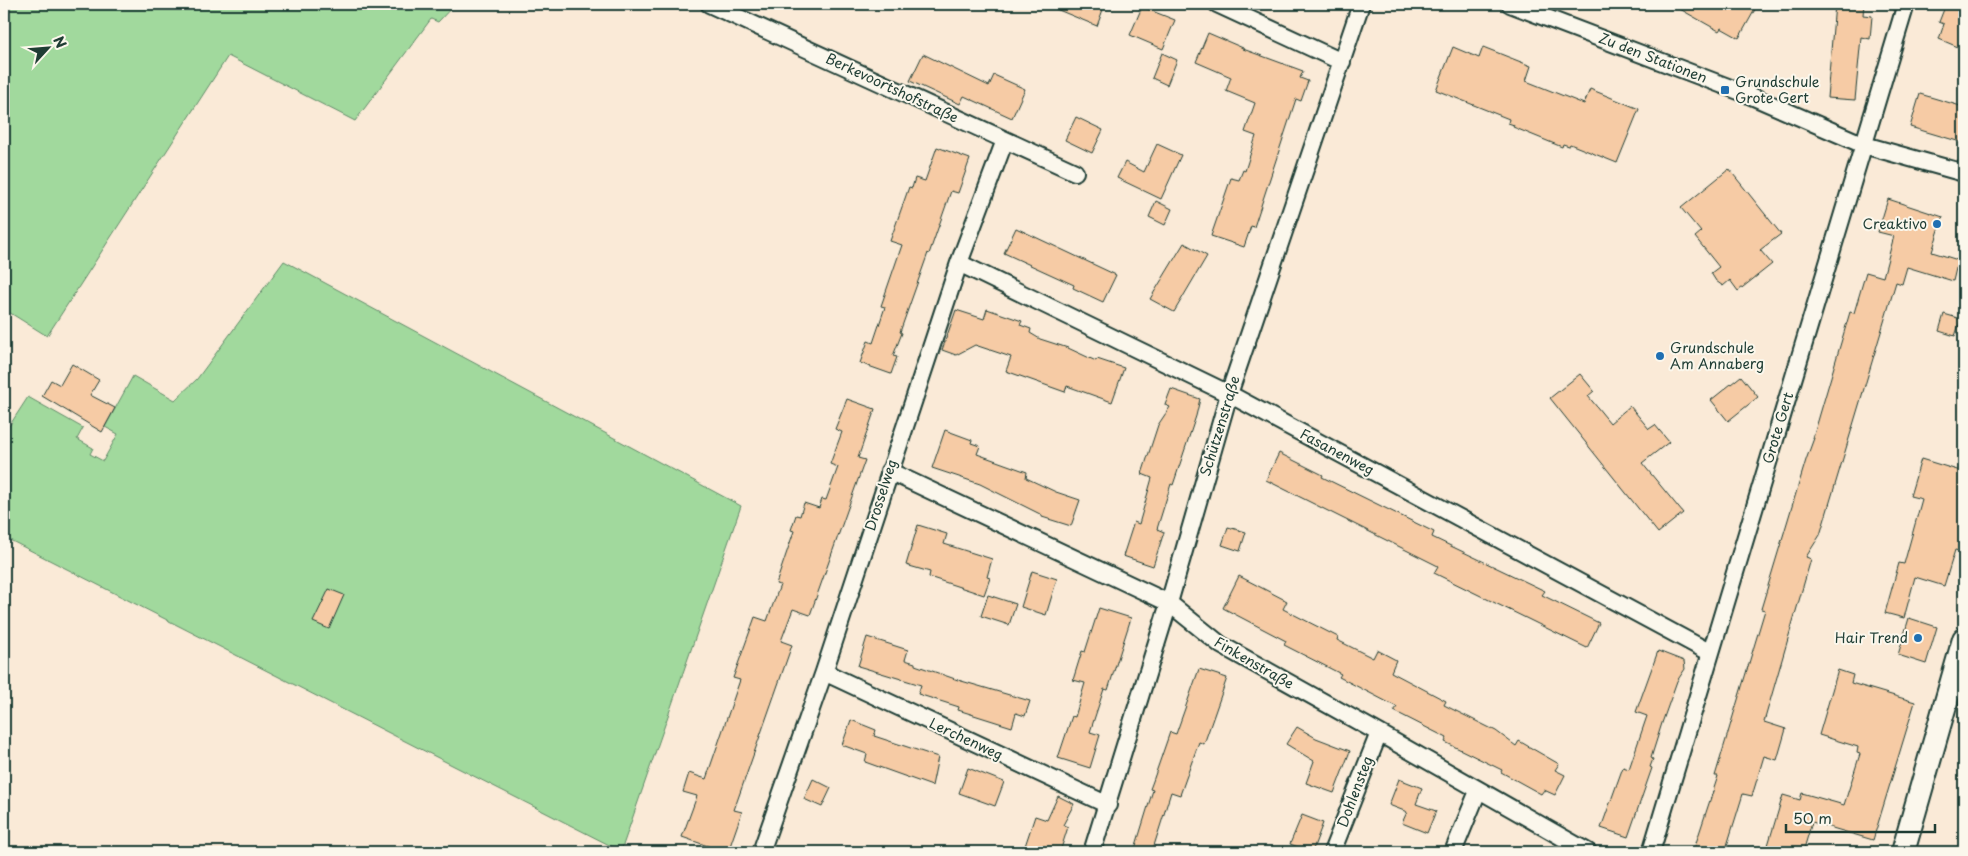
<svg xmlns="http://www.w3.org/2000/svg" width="1968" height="856" viewBox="0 0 1968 856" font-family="'Playpen Sans',sans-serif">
	<rect width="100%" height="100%" fill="#faead7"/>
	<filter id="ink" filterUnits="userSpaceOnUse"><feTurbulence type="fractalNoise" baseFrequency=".02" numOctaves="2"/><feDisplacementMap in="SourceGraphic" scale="10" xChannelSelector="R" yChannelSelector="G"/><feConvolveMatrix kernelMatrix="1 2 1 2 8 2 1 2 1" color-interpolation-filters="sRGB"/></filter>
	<g filter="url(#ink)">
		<path fill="#a1d99d" stroke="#608b68" d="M 4,4 L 455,4 L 438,22 L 431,19 L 355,121 L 228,56 L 47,336 L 4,309 Z
			M 284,261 L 741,506 L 621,851 L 4,537 L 4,434 L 28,397 L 83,428 L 77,439 L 93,448 L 90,454 L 103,461 L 118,434 L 105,427 L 133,376 L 175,400 L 197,379 Z"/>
		<path fill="#f6cba5" stroke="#1f3d34" d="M 1044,4 L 1105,4 L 1097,26 Z
			M 1671,4 L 1758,4 L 1739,38 L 1721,28 L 1719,31 Z
			M 1835,4 L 1864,4 L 1863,15 L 1872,16 L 1870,39 L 1861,37 L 1855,100 L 1827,98 Z
			M 1946,4 L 1964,4 L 1964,32 L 1958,47 L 1939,39 L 1944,24 L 1939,22 Z
			M 1142,7 L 1175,20 L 1163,49 L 1130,35 Z
			M 1208,33 L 1243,48 L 1243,49 L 1303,71 L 1300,78 L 1308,81 L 1301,101 L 1296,99 L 1254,227 L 1251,226 L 1244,247 L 1211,236 L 1231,178 L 1239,180 L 1243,170 L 1245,171 L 1256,136 L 1245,132 L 1255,103 L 1226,91 L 1231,77 L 1196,62 Z
			M 1453,47 L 1479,58 L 1483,47 L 1531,66 L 1526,81 L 1584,104 L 1590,89 L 1639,109 L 1617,163 L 1570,144 L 1569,146 L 1563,144 L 1562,147 L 1513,127 L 1514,125 L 1508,123 L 1509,119 L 1436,90 Z
			M 1162,53 L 1177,60 L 1167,85 L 1152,78 Z
			M 923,54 L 989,86 L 994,75 L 1025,89 L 1012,118 L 964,96 L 960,104 L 910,81 Z
			M 1920,94 L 1964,107 L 1964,143 L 1910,127 Z
			M 1076,117 L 1103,130 L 1092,153 L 1065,140 Z
			M 1157,144 L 1181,155 L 1161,199 L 1117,178 L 1125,162 L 1144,172 Z
			M 937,147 L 970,159 L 958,193 L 951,191 L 929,254 L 928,253 L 900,332 L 902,333 L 893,356 L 897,357 L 891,374 L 860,363 L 868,341 L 873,343 L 885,307 L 881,306 L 902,245 L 890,241 L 909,187 L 912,188 L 915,178 L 925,181 Z
			M 1729,169 L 1781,234 L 1760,250 L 1772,264 L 1738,291 L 1730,280 L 1723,286 L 1716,281 L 1711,273 L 1719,267 L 1695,237 L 1701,232 L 1681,208 Z
			M 1888,199 L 1943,217 L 1932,252 L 1958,260 L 1953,281 L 1907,267 L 1902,284 L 1896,282 L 1820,535 L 1806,557 L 1811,559 L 1764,722 L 1786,729 L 1777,760 L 1764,756 L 1752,796 L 1743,794 L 1725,852 L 1693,852 L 1718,776 L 1715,776 L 1765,610 L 1761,609 L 1806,460 L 1814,438 L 1813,438 L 1850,312 L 1854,313 L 1866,272 L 1883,277 L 1894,236 L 1878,232 Z
			M 1156,201 L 1172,209 L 1165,225 L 1149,217 Z
			M 1016,228 L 1116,275 L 1103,302 L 1073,288 L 1074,285 L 1004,253 Z
			M 1184,243 L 1207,256 L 1174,312 L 1150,299 Z
			M 987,309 L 1022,321 L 1020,325 L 1031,329 L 1030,333 L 1040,339 L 1068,348 L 1096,361 L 1097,359 L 1124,368 L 1112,402 L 1067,386 L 1065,392 L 1006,371 L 1011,357 L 975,345 L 956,355 L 942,350 L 956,310 L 984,319 Z
			M 1944,314 L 1961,319 L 1955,336 L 1939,331 Z
			M 72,364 L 99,380 L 90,395 L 115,408 L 102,432 L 42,396 L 51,380 L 60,385 Z
			M 1580,374 L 1594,391 L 1588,396 L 1610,423 L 1630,406 L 1649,429 L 1655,425 L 1669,442 L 1642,463 L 1683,513 L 1658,533 L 1550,398 Z
			M 1741,376 L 1758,397 L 1728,421 L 1711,400 Z
			M 1171,389 L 1200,399 L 1196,416 L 1173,485 L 1171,484 L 1157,529 L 1164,532 L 1153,566 L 1123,556 L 1134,522 L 1139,524 L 1145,503 L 1152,478 L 1142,474 L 1158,425 L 1170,407 L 1165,405 Z
			M 847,399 L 875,409 L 858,458 L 865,460 L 810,615 L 793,609 L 781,641 L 792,645 L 734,810 L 742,812 L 728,852 L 725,852 L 682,837 L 697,796 L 683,792 L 689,773 L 706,779 L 740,680 L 733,678 L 755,617 L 767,621 L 780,585 L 776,584 L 794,531 L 791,530 L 796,515 L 800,516 L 804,503 L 819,508 L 822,499 L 826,500 L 838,467 L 830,464 L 842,432 L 835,429 Z
			M 945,430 L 972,440 L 971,443 L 980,446 L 977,454 L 1027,472 L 1026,478 L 1056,492 L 1080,500 L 1071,526 L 1042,517 L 1042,515 L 980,484 L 932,468 Z
			M 1279,453 L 1323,475 L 1322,477 L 1434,532 L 1432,537 L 1545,591 L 1542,595 L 1599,623 L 1587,648 L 1434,573 L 1438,566 L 1266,480 Z
			M 1921,459 L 1964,472 L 1964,531 L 1959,551 L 1955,550 L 1944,586 L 1915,577 L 1904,618 L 1885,613 L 1899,563 L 1904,564 L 1922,499 L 1910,496 Z
			M 918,525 L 947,534 L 944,544 L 992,559 L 987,577 L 990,578 L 984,595 L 929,577 L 930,572 L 906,565 Z
			M 1228,527 L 1246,532 L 1240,551 L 1222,545 Z
			M 1032,571 L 1057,579 L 1046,615 L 1021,607 Z
			M 1239,576 L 1287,601 L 1283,609 L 1338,637 L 1337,640 L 1373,658 L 1377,650 L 1396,660 L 1391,672 L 1446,701 L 1444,705 L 1496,731 L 1516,746 L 1519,741 L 1559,764 L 1555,770 L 1565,775 L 1555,795 L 1544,790 L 1541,794 L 1501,772 L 1502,770 L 1445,742 L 1447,738 L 1394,711 L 1397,707 L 1339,677 L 1341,674 L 1284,645 L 1286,641 L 1223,608 Z
			M 329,589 L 344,595 L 329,629 L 313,622 Z
			M 988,595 L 1016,604 L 1009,625 L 981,616 Z
			M 1099,608 L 1131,618 L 1108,690 L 1104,689 L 1090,732 L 1100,735 L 1090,768 L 1058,758 L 1072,716 L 1075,717 L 1085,683 L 1073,680 L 1082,651 L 1085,652 Z
			M 1909,618 L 1937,627 L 1926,664 L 1898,655 Z
			M 867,637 L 908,650 L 905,660 L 915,663 L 915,665 L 958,680 L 1030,701 L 1025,716 L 1016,713 L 1012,727 L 958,710 L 959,707 L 918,694 L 921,685 L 858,666 Z
			M 1658,651 L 1684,661 L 1685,669 L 1677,681 L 1662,723 L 1651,758 L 1653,759 L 1650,767 L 1652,768 L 1628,837 L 1601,828 L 1623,767 L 1629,769 L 1647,716 L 1636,712 Z
			M 1199,669 L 1227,678 L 1204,744 L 1199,742 L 1180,795 L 1171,792 L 1152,852 L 1134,852 L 1153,790 L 1150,789 L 1153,781 L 1170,732 L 1176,734 Z
			M 1838,670 L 1853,675 L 1851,683 L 1915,702 L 1873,840 L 1812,822 L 1803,852 L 1766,852 L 1783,795 L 1800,800 L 1802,793 L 1844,805 L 1860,754 L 1857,753 L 1858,747 L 1819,735 Z
			M 851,720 L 876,730 L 874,736 L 938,757 L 932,786 L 865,762 L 867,754 L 842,745 Z
			M 1297,727 L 1316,738 L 1350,751 L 1334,793 L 1306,783 L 1314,761 L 1286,744 Z
			M 968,768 L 1004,782 L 995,806 L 959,793 Z
			M 813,779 L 831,788 L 822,807 L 804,799 Z
			M 1399,779 L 1422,788 L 1416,804 L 1436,811 L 1427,833 L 1402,823 L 1407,812 L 1389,805 Z
			M 1058,796 L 1074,804 L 1063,825 L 1068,827 L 1060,852 L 1023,852 L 1035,816 L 1047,820 Z
			M 1302,815 L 1323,823 L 1312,852 L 1290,844 Z"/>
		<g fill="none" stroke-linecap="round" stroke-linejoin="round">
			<g stroke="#1f3d34" stroke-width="20">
				<path id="street" d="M 709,4 L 1075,172
					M 1217,4 L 1342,62
					M 1510,4 L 1749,95 L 1864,145 L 1964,173
					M 959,263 L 1229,394 L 1709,652
					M 889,471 L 1169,603 L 1221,645 L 1379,733 L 1588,852
					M 824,672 L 1108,805
					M 761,852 L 824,672 L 959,263 L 1005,140
					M 1092,852 L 1169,603 L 1229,394 L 1361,4
					M 1332,852 L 1379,733
					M 1453,852 L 1478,791
					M 1651,852 C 1734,569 1823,287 1906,4"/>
			</g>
			<g stroke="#1f3d34" stroke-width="26">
				<path id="secondary" d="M 1903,852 L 1964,639"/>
			</g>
			<use href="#street" stroke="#fbf7ec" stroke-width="16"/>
			<use href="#secondary" stroke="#fbf7ec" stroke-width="22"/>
		</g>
	</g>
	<g fill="#1f6fb2" stroke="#fbf7ec" stroke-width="2">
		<rect x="1720" y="85" width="10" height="10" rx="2.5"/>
		<circle cx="1937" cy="224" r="5"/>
		<circle cx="1660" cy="356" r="5"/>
		<circle cx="1918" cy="638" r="5"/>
	</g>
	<g text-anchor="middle" stroke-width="4" stroke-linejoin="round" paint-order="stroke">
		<g font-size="14" fill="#1f3d34" stroke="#fbf7ec">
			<text transform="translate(1653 58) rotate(21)" y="5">Zu den Stationen</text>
			<text transform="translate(892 88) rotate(25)" y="5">Berkevoortshofstraße</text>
			<text transform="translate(1220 426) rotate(-73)" y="5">Schützenstraße</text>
			<text transform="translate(1778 428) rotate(-73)" y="5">Grote Gert</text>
			<text transform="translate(1337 452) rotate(28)" y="5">Fasanenweg</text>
			<text transform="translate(881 495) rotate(-72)" y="5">Drosselweg</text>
			<text transform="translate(1254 663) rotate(30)" y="5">Finkenstraße</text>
			<text transform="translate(966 739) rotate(25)" y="5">Lerchenweg</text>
			<text transform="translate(1355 792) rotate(-69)" y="5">Dohlensteg</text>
		</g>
		<g font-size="14" fill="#1f3d34" stroke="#fbf7ec" text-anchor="start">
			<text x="1735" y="87">Grundschule<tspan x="1735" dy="16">Grote Gert</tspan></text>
			<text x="1927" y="229" text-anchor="end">Creaktivo</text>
			<text x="1670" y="353">Grundschule<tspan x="1670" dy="16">Am Annaberg</tspan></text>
			<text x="1908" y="643" text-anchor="end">Hair Trend</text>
		</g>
	</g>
	<rect width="1968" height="856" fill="none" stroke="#fbf7ec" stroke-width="20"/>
	<rect x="10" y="10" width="1948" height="836" fill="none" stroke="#1f3d34" stroke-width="2" filter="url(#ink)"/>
	<g transform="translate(48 48) rotate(64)" stroke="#fbf7ec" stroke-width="4" paint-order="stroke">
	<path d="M0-4L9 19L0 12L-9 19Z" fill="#1f3d34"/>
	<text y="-8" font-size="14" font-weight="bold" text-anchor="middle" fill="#1f3d34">N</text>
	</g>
	<path d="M1786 824v8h149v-8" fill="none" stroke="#1f3d34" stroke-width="2.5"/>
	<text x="1793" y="824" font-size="15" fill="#1f3d34" stroke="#fbf7ec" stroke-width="4" paint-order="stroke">50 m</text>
</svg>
